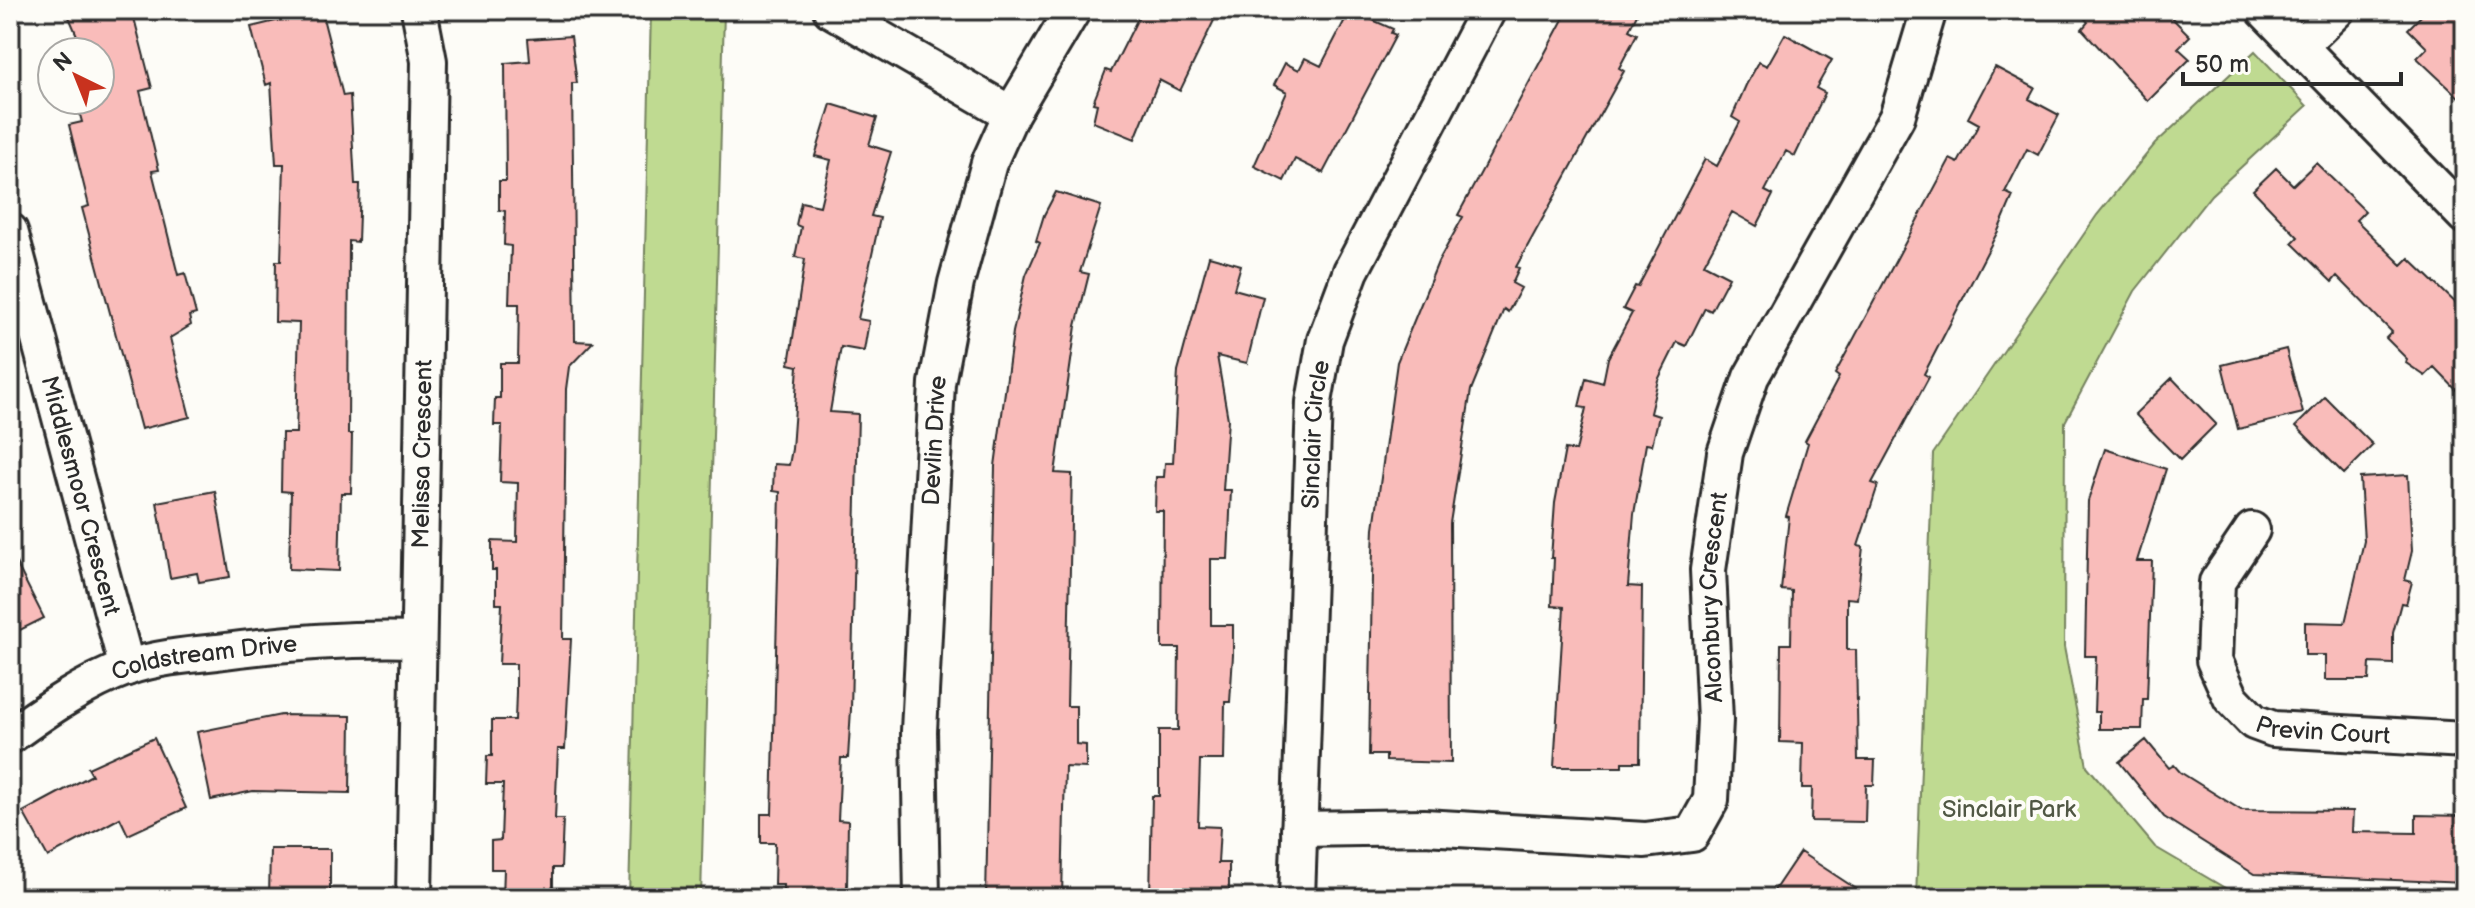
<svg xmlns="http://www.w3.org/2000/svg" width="2475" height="908" viewBox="0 0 2475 908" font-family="'Balsamiq Sans',sans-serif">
	<rect width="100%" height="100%" fill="#fdfcf7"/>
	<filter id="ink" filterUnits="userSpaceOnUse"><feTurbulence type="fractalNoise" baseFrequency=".0125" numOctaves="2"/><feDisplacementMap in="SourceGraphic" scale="16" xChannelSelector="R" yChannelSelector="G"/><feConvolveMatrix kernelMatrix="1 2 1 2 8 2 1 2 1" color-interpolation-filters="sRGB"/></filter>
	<g filter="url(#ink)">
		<path fill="#bfda91" stroke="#75825e" stroke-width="2" d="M 651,10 L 724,11 L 701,898 L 629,898 Z
			M 2255,51 L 2307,106 L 2211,195 L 2135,291 L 2065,422 L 2064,647 L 2087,766 L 2155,847 L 2242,898 L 1916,898 L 1933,454 L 2097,215 L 2155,144 Z"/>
		<path fill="#f9bcba" stroke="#2b2b2b" stroke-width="2" d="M 66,10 L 132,10 L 152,88 L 140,91 L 159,170 L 152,171 L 178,275 L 185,273 L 196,314 L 189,316 L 191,325 L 170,338 L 190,417 L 141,429 L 82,208 L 89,206 L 69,125 L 82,122 L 76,100 L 100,100 L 100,52 L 84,52 Z
			M 321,10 L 343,96 L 350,95 L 355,184 L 360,184 L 358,242 L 349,241 L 348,434 L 352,434 L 351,493 L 341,493 L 339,571 L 289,569 L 291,492 L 281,491 L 282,433 L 296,433 L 299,323 L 275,322 L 276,261 L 281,261 L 284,164 L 276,164 L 271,83 L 266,85 L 251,27 Z
			M 1142,10 L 1219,10 L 1180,91 L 1159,80 L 1135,139 L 1093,122 L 1097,104 L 1093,103 L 1106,70 L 1111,72 Z
			M 1350,10 L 1393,29 L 1391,33 L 1396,35 L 1323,173 L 1295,159 L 1284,181 L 1254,166 L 1287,92 L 1274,85 L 1285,63 L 1299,70 L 1305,58 L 1321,66 Z
			M 1568,10 L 1639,10 L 1629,30 L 1637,34 L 1619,68 L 1624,71 L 1516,267 L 1519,268 L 1512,283 L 1521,288 L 1508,312 L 1504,309 L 1471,390 L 1450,523 L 1451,763 L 1386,761 L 1386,755 L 1369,755 L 1372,577 L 1374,528 L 1397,362 L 1438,262 L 1463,217 L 1458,215 Z
			M 2077,10 L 2164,10 L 2190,36 L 2178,48 L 2190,59 L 2148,101 L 2082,29 L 2088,22 Z
			M 2427,10 L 2465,10 L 2465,103 L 2417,58 L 2427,48 L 2408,29 Z
			M 1785,34 L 1832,60 L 1816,88 L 1825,93 L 1795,156 L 1786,151 L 1765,191 L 1773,195 L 1757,226 L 1732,212 L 1704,264 L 1729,277 L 1711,311 L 1705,308 L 1686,346 L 1677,342 L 1658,380 L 1650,413 L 1659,416 L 1652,445 L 1646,444 L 1634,514 L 1628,586 L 1642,587 L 1640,762 L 1622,762 L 1622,767 L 1554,767 L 1564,607 L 1552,606 L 1554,558 L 1551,558 L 1555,503 L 1565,449 L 1576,451 L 1586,408 L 1579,407 L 1586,378 L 1603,383 L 1608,358 L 1632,313 L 1623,309 L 1635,286 L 1638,287 L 1705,159 L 1717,166 L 1740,122 L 1732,117 L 1746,85 L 1759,62 L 1767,66 Z
			M 571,36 L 577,83 L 572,83 L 575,341 L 593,342 L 569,367 L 566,389 L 563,639 L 571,639 L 565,749 L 558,749 L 555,819 L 563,819 L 561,868 L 553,868 L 553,898 L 503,898 L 504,869 L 491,869 L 491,841 L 501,840 L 503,784 L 486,784 L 487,756 L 492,756 L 492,720 L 515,720 L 516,692 L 516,664 L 499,664 L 502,604 L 496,604 L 496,570 L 492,570 L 492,541 L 517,542 L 518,483 L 500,482 L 502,425 L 494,425 L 495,398 L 500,398 L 500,363 L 518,363 L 519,304 L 509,304 L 511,246 L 504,245 L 505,211 L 499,210 L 499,181 L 506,181 L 505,63 L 530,61 L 528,39 Z
			M 1995,67 L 2035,88 L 2029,99 L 2059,115 L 2038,155 L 2027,149 L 2005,192 L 2013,196 L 1998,231 L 1924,374 L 1929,377 L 1872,483 L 1878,485 L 1858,546 L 1863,547 L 1857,599 L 1847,598 L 1847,650 L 1856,650 L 1858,760 L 1875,760 L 1874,785 L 1866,785 L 1865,822 L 1811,821 L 1812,788 L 1802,788 L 1803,743 L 1780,742 L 1781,644 L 1791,644 L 1792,591 L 1781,590 L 1789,517 L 1786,516 L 1808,443 L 1805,441 L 1839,377 L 1835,374 L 1950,159 L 1958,163 L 1979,124 L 1968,118 Z
			M 831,104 L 877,118 L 869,145 L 891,152 L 871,216 L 880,218 L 858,319 L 869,321 L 864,351 L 841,347 L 830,412 L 858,414 L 851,709 L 848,758 L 841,758 L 838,820 L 848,821 L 847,889 L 837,889 L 837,898 L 783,898 L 783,885 L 774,885 L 775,843 L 761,843 L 761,814 L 772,814 L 780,492 L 773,491 L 774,464 L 789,465 L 792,449 L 798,366 L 789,364 L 805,259 L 795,257 L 801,227 L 796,225 L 801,202 L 820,206 L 831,160 L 815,156 Z
			M 2316,163 L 2365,211 L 2356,220 L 2402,265 L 2409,258 L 2465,312 L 2465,399 L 2434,367 L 2425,376 L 2406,363 L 2407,359 L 2386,338 L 2392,332 L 2337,276 L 2332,282 L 2292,243 L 2298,237 L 2253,190 L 2276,168 L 2293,185 Z
			M 1056,192 L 1101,206 L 1080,272 L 1089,274 L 1076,326 L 1055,473 L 1072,474 L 1067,706 L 1076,706 L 1076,744 L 1086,745 L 1086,768 L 1065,767 L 1062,898 L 986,898 L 995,466 L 1013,332 L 1026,275 L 1040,243 L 1036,241 L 1044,215 Z
			M 1209,256 L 1241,265 L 1234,289 L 1263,297 L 1247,363 L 1217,356 L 1228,419 L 1223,490 L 1231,490 L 1228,559 L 1211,559 L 1211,625 L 1233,625 L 1233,655 L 1230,702 L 1225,702 L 1224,760 L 1200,760 L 1198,826 L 1220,827 L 1218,863 L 1229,863 L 1229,898 L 1150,898 L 1152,796 L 1159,796 L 1159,730 L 1178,730 L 1179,648 L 1162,648 L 1163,511 L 1155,511 L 1156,477 L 1164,477 L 1165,463 L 1173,463 L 1178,371 Z
			M 2286,349 L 2303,413 L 2238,429 L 2222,365 Z
			M 2172,378 L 2216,424 L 2180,460 L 2135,414 Z
			M 2325,397 L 2373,445 L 2344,474 L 2296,426 Z
			M 2105,449 L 2166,469 L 2137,561 L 2152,561 L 2147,699 L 2143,699 L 2142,729 L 2099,729 L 2099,712 L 2094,712 L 2096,656 L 2085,656 L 2088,501 Z
			M 2408,475 L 2412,551 L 2405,580 L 2412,582 L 2406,604 L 2401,603 L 2393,633 L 2393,664 L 2370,663 L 2369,680 L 2325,680 L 2325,655 L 2305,655 L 2305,622 L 2345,623 L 2364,541 L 2360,478 Z
			M 215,491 L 230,577 L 199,582 L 197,573 L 170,578 L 157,502 Z
			M 10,551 L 44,618 L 10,635 Z
			M 281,715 L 351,716 L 350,793 L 253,791 L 211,800 L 197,732 Z
			M 154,738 L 186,808 L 128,835 L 120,818 L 48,857 L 23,812 L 92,775 L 88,768 Z
			M 2146,740 L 2169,768 L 2174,765 L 2180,772 L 2241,810 L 2353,811 L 2352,832 L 2416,833 L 2416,815 L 2465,816 L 2465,883 L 2254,874 L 2164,817 L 2119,762 Z
			M 270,849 L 330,849 L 330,898 L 269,898 Z
			M 1800,852 L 1870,898 L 1769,898 Z"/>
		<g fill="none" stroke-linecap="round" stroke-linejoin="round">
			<g stroke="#2b2b2b" stroke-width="40">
				<g id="street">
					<path d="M 831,10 L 1011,114"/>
					<path d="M 2264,10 L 2465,216"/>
					<path d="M 2300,46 L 2337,10"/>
					<path id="s1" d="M 10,231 L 127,668"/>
					<path id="s2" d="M 2252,530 L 2217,582 L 2214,660 L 2231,698 L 2254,722 L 2273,729 L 2465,740"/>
					<path id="s3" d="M 10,736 C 46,710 85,683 126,668 C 155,658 187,655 217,652 C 283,643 351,638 418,640"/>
					<path id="s4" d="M 1299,829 L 1424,827 L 1645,840 L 1692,834 L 1711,800 L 1715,720 L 1708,570 L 1725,453 L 1751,377 L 1897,117 L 1929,10"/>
					<path id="s5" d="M 414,898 L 429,61 L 419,10"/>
					<path id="s6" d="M 922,898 L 919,731 L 937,383 L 956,283 L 989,163 L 1011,114 L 1073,10"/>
					<path id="s7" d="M 1297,898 L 1314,402 L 1325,340 L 1351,271 L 1488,10"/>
				</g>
			</g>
			<use href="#street" stroke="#fdfcf7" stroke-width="34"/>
		</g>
	</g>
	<g text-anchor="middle" stroke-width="8" stroke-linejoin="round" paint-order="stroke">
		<g font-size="24" fill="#2b2b2b" stroke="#fdfcf7">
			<text dy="8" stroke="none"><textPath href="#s7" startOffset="464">Sinclair Circle</textPath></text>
			<text dy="8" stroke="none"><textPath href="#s6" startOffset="458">Devlin Drive</textPath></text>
			<text dy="8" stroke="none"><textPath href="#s5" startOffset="444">Melissa Crescent</textPath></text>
			<text dy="8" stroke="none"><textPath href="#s1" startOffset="274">Middlesmoor Crescent</textPath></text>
			<text dy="8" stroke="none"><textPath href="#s4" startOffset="636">Alconbury Crescent</textPath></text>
			<text dy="8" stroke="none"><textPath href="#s3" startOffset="214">Coldstream Drive</textPath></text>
			<text dy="8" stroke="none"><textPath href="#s2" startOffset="286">Previn Court</textPath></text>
		</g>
		<g font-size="24" fill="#505744" stroke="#fdfcf7">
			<text x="2009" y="817">Sinclair Park</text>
		</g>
	</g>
	<rect width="2475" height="908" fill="none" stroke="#fdfcf7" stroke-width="40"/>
	<rect x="20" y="20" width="2435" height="868" fill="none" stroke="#2b2b2b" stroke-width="3" filter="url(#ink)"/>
	<g transform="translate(76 76) rotate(317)"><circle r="38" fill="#fdfcf7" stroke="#a9a8a5" stroke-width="2"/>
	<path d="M0-6L14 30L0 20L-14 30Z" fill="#c8321e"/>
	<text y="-12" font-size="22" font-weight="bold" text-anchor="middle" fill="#2b2b2b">N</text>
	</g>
	<path d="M2183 72v12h218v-12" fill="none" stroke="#2b2b2b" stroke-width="4"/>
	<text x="2195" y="72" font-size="24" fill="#2b2b2b" stroke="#fdfcf7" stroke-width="6" paint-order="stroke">50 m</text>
</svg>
